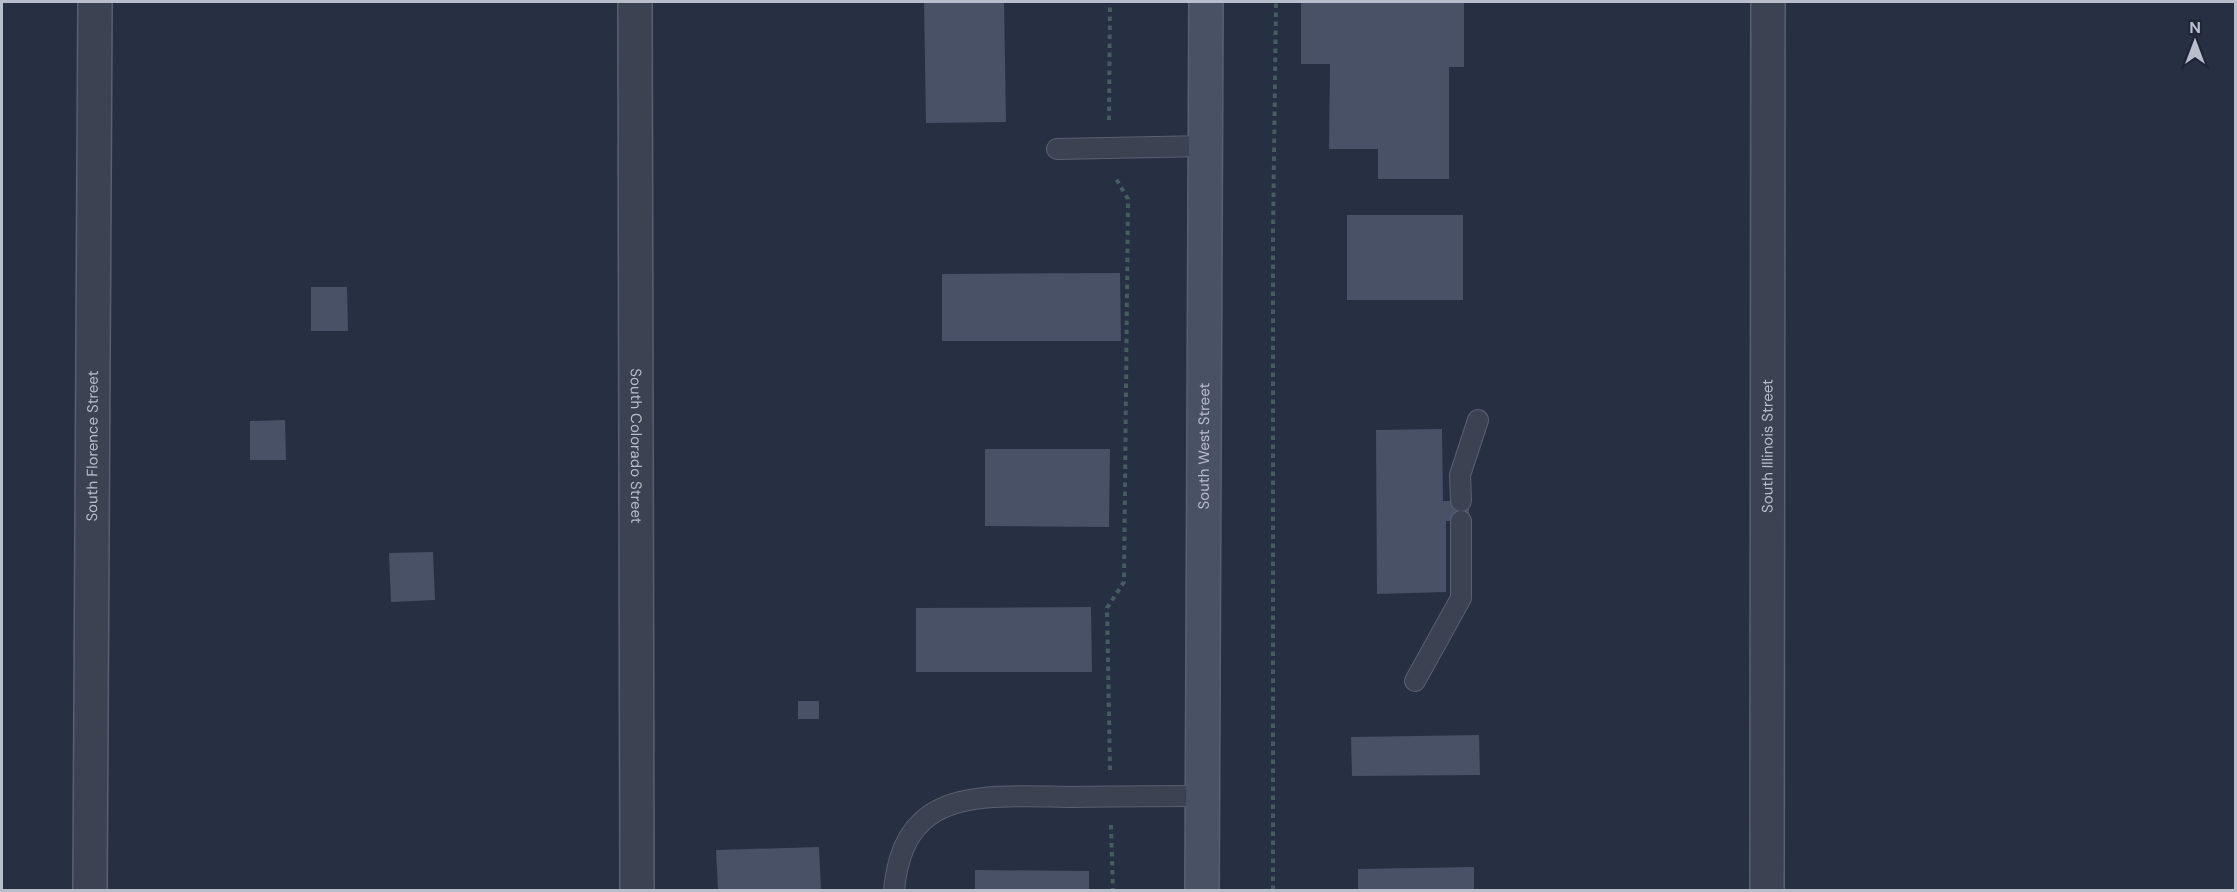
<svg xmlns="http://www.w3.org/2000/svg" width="2237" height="892" viewBox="0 0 2237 892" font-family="'DM Sans',sans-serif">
	<rect width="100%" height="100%" fill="#273042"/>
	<path fill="#485166" d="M 924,2 L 1004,2 L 1006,122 L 926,123 Z
		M 1301,2 L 1464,2 L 1464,67 L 1449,67 L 1449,179 L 1378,179 L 1378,149 L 1329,149 L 1330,64 L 1301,64 Z
		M 1347,215 L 1463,215 L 1463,300 L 1347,300 Z
		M 1120,273 L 1121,341 L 942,341 L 942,274 Z
		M 311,287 L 347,287 L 348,331 L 311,331 Z
		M 285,420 L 286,460 L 250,460 L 250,421 Z
		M 1442,429 L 1443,501 L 1469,501 L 1469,521 L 1446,521 L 1446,592 L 1377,594 L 1376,430 Z
		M 985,449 L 1110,449 L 1109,527 L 985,526 Z
		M 433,552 L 435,600 L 391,602 L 389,553 Z
		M 1091,607 L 1092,672 L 916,672 L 916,608 Z
		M 798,701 L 819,701 L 819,719 L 798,719 Z
		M 1479,735 L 1480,775 L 1352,776 L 1351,737 Z
		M 819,847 L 821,890 L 718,890 L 716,850 Z
		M 1474,867 L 1474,890 L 1358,890 L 1358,869 Z
		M 975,870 L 1089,871 L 1089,890 L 975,890 Z"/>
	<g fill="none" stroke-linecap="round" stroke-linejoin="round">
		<g stroke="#59606f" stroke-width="22">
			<path id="service" d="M 1057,149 L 1206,146
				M 1461,501 L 1460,475 L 1478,420
				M 1415,681 L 1461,598 L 1461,521
				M 894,890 C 897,861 905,832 930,815 C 965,790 1032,797 1074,797 C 1117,796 1160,796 1203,796"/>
		</g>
		<g stroke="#59606f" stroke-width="36">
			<g id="minor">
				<path id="s1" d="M 635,2 L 637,890"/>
				<path id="s2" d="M 90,890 L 95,2"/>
				<path id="s3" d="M 1767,890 L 1768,2"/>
			</g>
		</g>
		<g stroke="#59606f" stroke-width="36">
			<g id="secondary">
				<path id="s4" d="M 1202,890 L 1206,2"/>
			</g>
		</g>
		<path stroke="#475b60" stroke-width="4" stroke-dasharray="4.5 4.5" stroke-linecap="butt" d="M 1109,120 L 1110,2
			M 1110,770 L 1107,608 L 1124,582 L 1128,199 L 1115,177
			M 1111,825 L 1113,890
			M 1273,890 L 1273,233 L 1276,2"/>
		<use href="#service" stroke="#3b4252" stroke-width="20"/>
		<use href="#minor" stroke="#3b4252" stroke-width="33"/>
		<use href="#secondary" stroke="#495165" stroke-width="33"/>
	</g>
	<g text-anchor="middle" stroke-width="6" stroke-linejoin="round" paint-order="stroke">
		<g font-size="15" fill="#b8becc" stroke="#1f2737">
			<text dy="5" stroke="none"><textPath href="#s2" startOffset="444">South Florence Street</textPath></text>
			<text dy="5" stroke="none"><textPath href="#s1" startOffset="444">South Colorado Street</textPath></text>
			<text dy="5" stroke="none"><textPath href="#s4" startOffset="444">South West Street</textPath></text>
			<text dy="5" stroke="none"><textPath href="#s3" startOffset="444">South Illinois Street</textPath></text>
		</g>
	</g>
	<rect width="2237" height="892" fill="none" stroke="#b8becc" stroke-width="6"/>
	<g transform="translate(2195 42)" stroke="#1f2737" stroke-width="4.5" paint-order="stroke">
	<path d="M0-4.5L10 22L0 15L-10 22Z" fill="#b8becc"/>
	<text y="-9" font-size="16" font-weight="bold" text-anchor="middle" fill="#b8becc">N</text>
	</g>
</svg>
